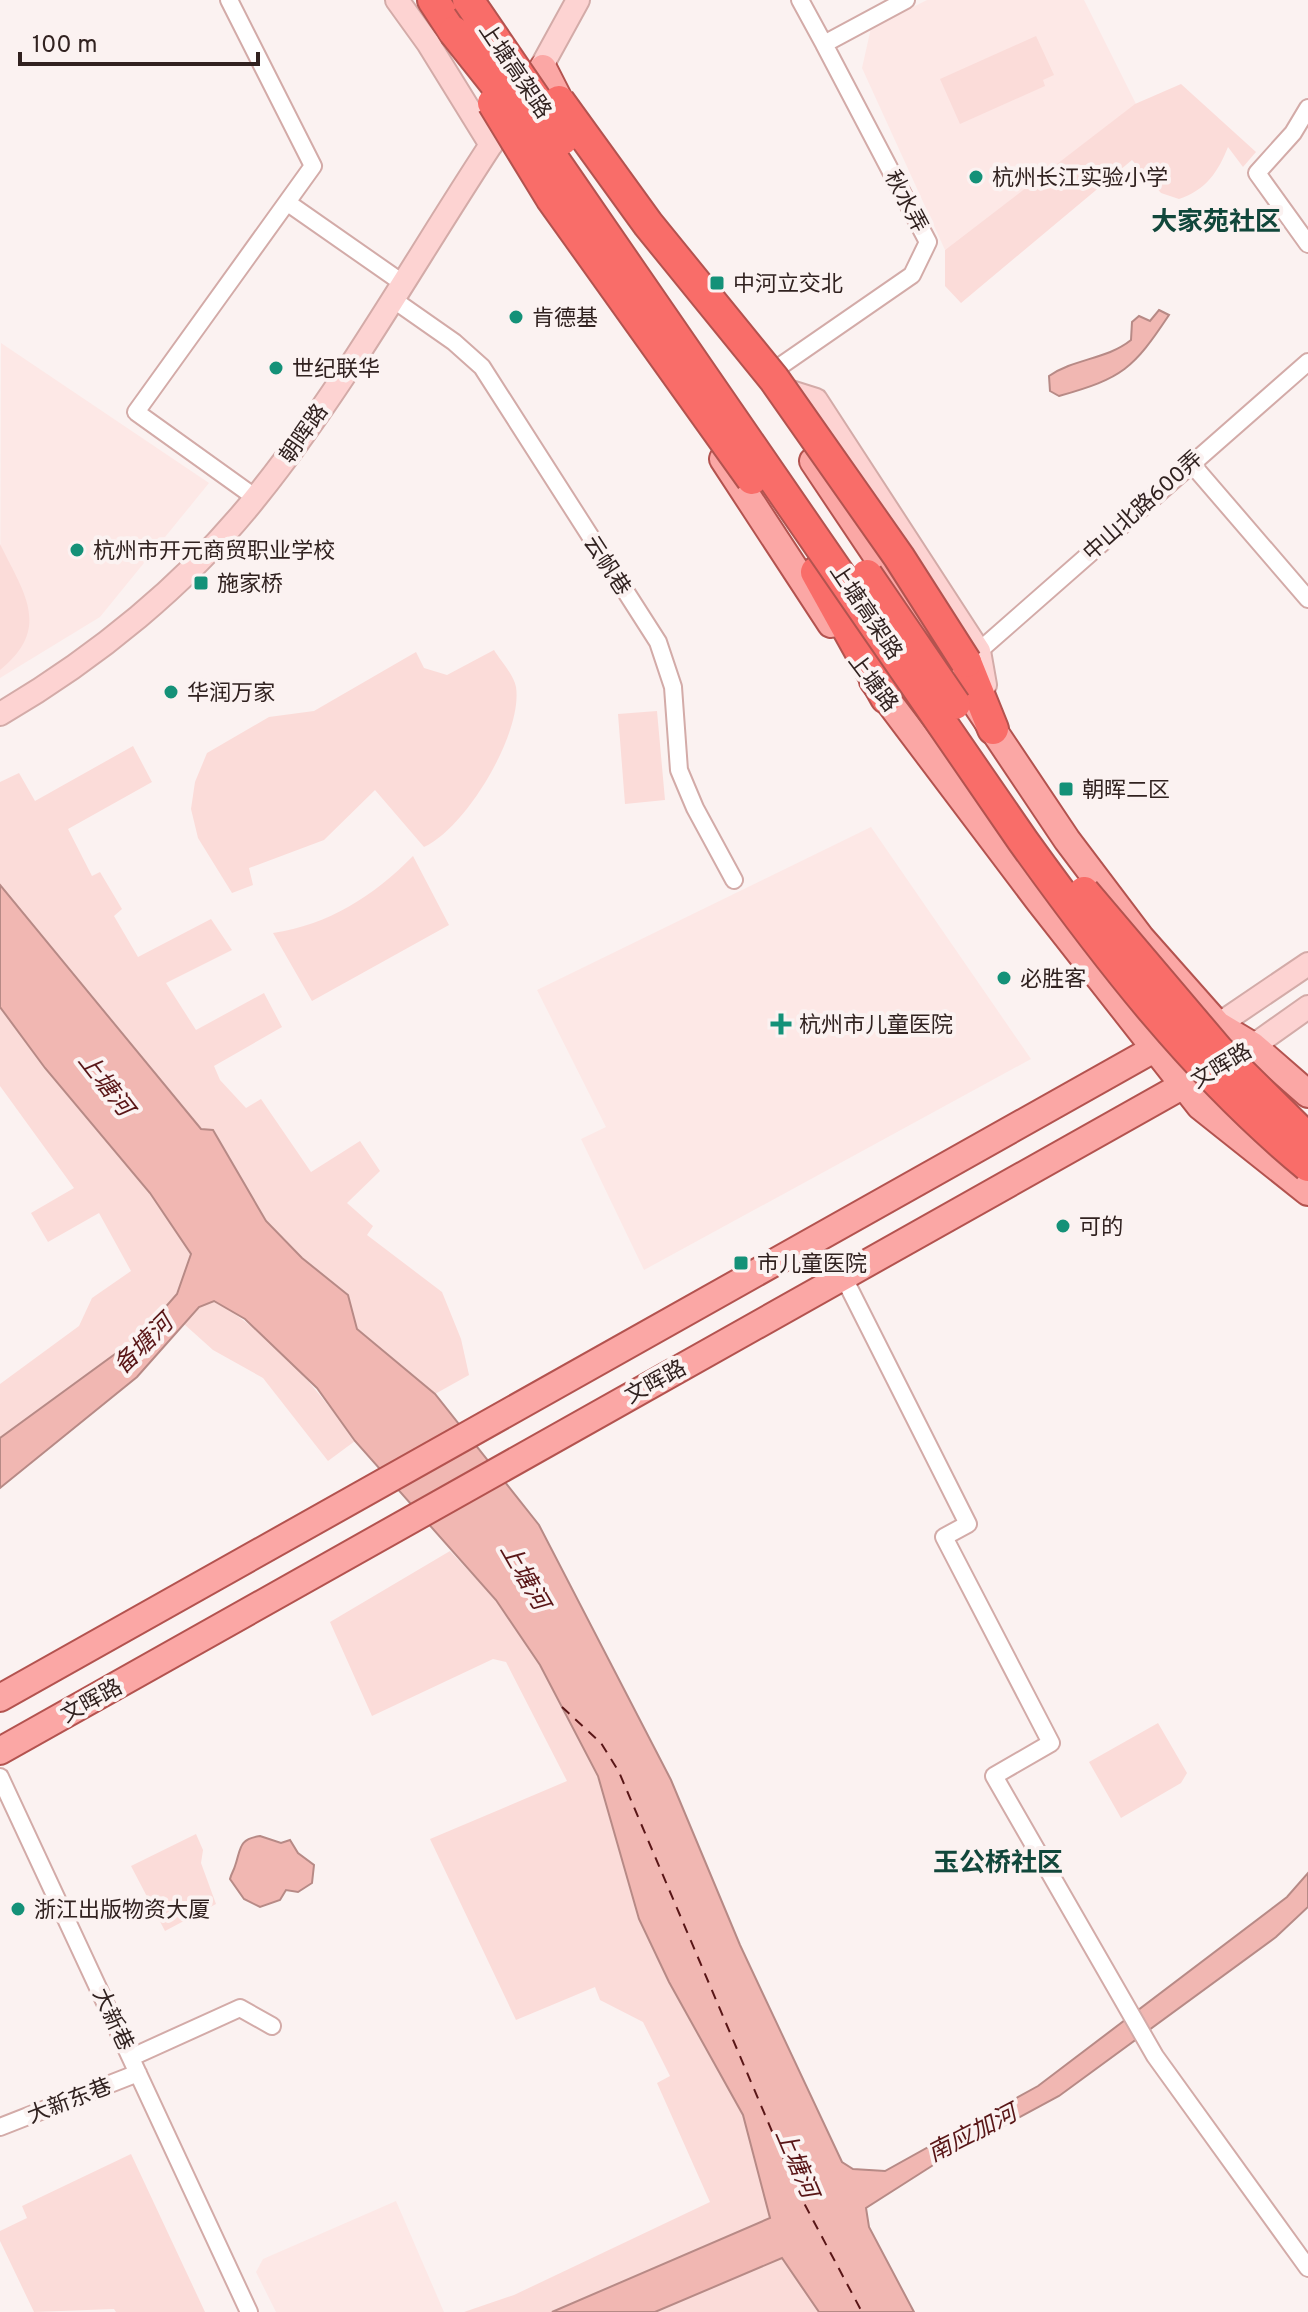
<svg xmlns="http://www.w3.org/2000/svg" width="1308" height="2312" viewBox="0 0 1308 2312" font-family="Overpass,'Noto Sans SC',sans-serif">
	<rect width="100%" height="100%" fill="#fbf2f1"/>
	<path fill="#fde8e6" d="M 927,0 L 1084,0 L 1136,104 L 945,250 L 862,68 L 871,28 Z
		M 1,343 L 209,483 L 100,617 L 0,678 Z
		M 871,827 L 1031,1059 L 644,1270 L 581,1139 L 606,1127 L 537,990 Z
		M 396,2201 L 444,2312 L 276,2312 L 256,2272 L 263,2259 Z"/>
	<path fill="#fbdcd9" d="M 1036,36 L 1054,75 L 1043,80 L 1045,86 L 960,124 L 940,79 Z
		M 1181,84 L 1256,152 L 1243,167 L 1228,147 C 1218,172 1206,190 1179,199 L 1161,193 L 1132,160 L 961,303 L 945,286 L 945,250 L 1135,104 Z
		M 0,544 C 24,593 52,628 0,670 Z
		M 494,650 C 500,660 514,675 516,687 C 523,733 466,828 424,847 L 375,790 L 324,840 L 249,868 L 253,885 L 232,893 L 198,838 L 191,809 L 195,782 L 207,753 L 269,717 L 314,711 L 416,652 L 424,668 L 447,675 Z
		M 657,711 L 665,800 L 625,804 L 618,714 Z
		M 133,746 L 152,782 L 68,829 L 92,876 L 100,872 L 122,909 L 114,916 L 138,957 L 211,919 L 232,950 L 166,983 L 196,1030 L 264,993 L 282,1027 L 214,1066 L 220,1080 L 246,1108 L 261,1099 L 311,1172 L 360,1141 L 380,1171 L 347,1203 L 373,1226 L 367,1235 L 442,1292 L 461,1339 L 469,1375 L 435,1394 L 357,1329 L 348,1295 L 302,1258 L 266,1221 L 214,1130 L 201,1129 L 17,910 L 0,885 L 0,782 L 19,773 L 35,801 Z
		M 413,856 L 449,925 L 312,1001 L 273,933 C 328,925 374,896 413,856 Z
		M 0,1007 L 45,1068 L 150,1193 L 191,1254 L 177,1294 L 141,1335 L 0,1438 L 0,1384 L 79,1326 L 92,1298 L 131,1271 L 99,1213 L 48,1242 L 31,1213 L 74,1188 L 0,1086 Z
		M 214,1301 C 273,1335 316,1387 355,1441 L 328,1461 L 263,1378 L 213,1350 L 184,1324 L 199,1307 Z
		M 450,1551 L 496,1600 L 540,1666 L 598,1776 L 639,1919 L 669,1982 L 743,2115 L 770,2218 L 552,2312 L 464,2312 L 514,2295 L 710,2202 L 657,2083 L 670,2076 L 643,2022 L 600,2000 L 595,1987 L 516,2020 L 430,1839 L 567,1781 L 506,1662 L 493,1659 L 372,1716 L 330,1622 Z
		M 1158,1723 L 1187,1773 L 1181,1783 L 1121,1818 L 1089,1762 Z
		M 196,1834 L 203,1850 L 201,1863 L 216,1904 L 165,1931 L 131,1866 Z
		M 131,2154 L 205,2312 L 116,2312 L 114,2309 L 34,2312 L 0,2241 L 0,2231 L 27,2218 L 22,2206 Z
		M 782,2258 L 819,2312 L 655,2312 Z"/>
	<path fill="#f1b7b2" stroke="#b78a86" stroke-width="2" d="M 1159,310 L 1169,315 C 1133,369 1123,378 1059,396 L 1050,391 L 1049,376 C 1075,358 1106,360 1131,340 L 1132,322 L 1139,316 L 1150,321 Z
		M 0,885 L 201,1129 L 213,1130 L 266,1221 L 302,1258 L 348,1295 L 357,1329 L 435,1394 L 539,1525 L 671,1780 L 740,1945 L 842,2162 L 853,2169 L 885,2171 L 1038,2086 L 1287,1897 L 1308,1873 L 1308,1907 L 1276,1937 L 1059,2096 L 949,2155 L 866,2208 L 869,2227 L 914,2312 L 819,2312 L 782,2258 L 655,2312 L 552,2312 L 770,2218 L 743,2115 L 669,1982 L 639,1919 L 598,1776 L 540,1665 L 496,1600 L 355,1441 L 317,1388 L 245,1319 L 214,1301 L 199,1307 L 137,1377 L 0,1488 L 0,1438 L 141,1335 L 177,1294 L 191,1254 L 150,1193 L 45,1068 L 0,1007 Z
		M 260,1836 L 281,1843 L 290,1840 L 298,1853 L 314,1865 L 312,1883 L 298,1892 L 286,1890 L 280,1900 L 260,1907 L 244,1899 L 230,1879 C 231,1874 234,1870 235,1866 C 241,1849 238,1839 260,1836 Z"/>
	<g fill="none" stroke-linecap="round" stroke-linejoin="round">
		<path stroke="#591617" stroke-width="2" stroke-dasharray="10 8" stroke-linecap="butt" d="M 562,1707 L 601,1743 L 619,1772 L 797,2190 L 862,2312"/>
		<g stroke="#d3aba8" stroke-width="20">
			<path id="street" d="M 229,0 L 313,166 L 136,412 L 256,498
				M 800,0 L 824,44
				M 1308,108 L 1293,133 L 1257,173 L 1308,244
				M 288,203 L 404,284
				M 394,300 L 454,342 L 482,367 L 658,642 L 673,687 L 679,770 L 695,808 L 734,880
				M 766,376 L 912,275 L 928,242 L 824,44 L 906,0
				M 1190,462 L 1308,599
				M 979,651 L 1308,362
				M 843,1276 L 968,1524 L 944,1537 L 1051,1743 L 994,1776 L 1155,2056 L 1308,2268
				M 0,1777 L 249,2312
				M 132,2057 L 240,2008 L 272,2026
				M 0,2127 L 138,2073"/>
		</g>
		<g stroke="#d3aba8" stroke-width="26">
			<path id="secondary" d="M 397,0 L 428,43 L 491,145
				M 533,82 L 578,0
				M 778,388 L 816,400 L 979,651 L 985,685
				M 0,714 C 96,658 187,584 257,496 C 353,376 426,240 512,113
				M 1218,1025 L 1308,964
				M 1253,1046 L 1308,1007"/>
		</g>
		<g stroke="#b3534f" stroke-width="30">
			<path id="primary" d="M 543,68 L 568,117
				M 723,459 L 831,624
				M 813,461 L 1067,840 L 1141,938 L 1218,1025 L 1253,1046 L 1308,1094
				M 873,681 L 1039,901 L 1200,1106 L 1308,1192
				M 0,1698 L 1154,1049 L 1218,1025
				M 0,1751 L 1253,1046"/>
		</g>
		<g stroke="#b3534f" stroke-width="34">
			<path id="highway" d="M 433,0 L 454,32
				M 816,572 L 886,698
				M 966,662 L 993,729"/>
		</g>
		<use href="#street" stroke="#fff" stroke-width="16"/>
		<use href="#secondary" stroke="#fdd3d2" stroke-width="22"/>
		<use href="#primary" stroke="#fba7a5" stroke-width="26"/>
		<use href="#highway" stroke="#f96d69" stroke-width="30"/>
		<g stroke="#b3534f" stroke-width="34" stroke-linecap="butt">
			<path id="highway-bridge" d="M 468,0 L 563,139
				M 454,32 L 543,144 L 1023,841 C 1107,958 1196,1074 1308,1166
				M 559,101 L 648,224 L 774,379 L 899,557 L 966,662
				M 493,103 L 551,198 L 752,479
				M 867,575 L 955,704
				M 1084,892 L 1218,1050 L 1308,1139"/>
		</g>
		<use href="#highway-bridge" stroke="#f96d69" stroke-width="30"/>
	</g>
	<g fill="#149178" stroke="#fbf2f1" stroke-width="3">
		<circle cx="976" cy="177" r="8"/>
		<rect x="709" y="275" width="16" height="16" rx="4"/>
		<circle cx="516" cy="317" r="8"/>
		<circle cx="276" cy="368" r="8"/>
		<circle cx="77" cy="550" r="8"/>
		<rect x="193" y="575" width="16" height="16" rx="4"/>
		<circle cx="171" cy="692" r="8"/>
		<rect x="1058" y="781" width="16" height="16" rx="4"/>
		<circle cx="1004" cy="978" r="8"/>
		<path d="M777 1012h8v8h8v8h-8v8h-8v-8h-8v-8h8z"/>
		<circle cx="1063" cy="1226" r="8"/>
		<rect x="733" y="1255" width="16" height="16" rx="4"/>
		<circle cx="18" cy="1909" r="8"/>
	</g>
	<g text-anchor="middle" stroke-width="8" stroke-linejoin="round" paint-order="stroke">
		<g font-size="22" fill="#312220" stroke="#fbf2f1">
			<text transform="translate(516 70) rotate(56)" y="8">上塘高架路</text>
			<text transform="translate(907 201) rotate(62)" y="8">秋水弄</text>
			<text transform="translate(303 433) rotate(-55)" y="8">朝晖路</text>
			<text transform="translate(1142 505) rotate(-42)" y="8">中山北路600弄</text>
			<text transform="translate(608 565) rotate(57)" y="8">云帆巷</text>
			<text transform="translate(867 611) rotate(56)" y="8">上塘高架路</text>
			<text transform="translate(874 682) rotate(53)" y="8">上塘路</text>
			<text transform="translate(1221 1065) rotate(-31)" y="8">文晖路</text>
			<text transform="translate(655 1381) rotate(-29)" y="8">文晖路</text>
			<text transform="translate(91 1700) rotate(-29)" y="8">文晖路</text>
			<text transform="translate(114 2019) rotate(65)" y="8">大新巷</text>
			<text transform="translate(69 2100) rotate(-21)" y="8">大新东巷</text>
		</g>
		<g font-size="22" fill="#312220" stroke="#fbf2f1" text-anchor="start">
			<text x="992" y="185">杭州长江实验小学</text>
			<text x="733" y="291">中河立交北</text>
			<text x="532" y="325">肯德基</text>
			<text x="292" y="376">世纪联华</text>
			<text x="93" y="558">杭州市开元商贸职业学校</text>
			<text x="217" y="591">施家桥</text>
			<text x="187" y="700">华润万家</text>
			<text x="1082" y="797">朝晖二区</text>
			<text x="1020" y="986">必胜客</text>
			<text x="799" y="1032">杭州市儿童医院</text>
			<text x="1079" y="1234">可的</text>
			<text x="757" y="1271">市儿童医院</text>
			<text x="34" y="1917">浙江出版物资大厦</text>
		</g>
		<g font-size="24" font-style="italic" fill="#591617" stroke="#fbf2f1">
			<text transform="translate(106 1084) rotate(52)" y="8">上塘河</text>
			<text transform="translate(143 1344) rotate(-45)" y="8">备塘河</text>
			<text transform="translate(525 1576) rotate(60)" y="8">上塘河</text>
			<text transform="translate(972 2133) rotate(-27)" y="8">南应加河</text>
			<text transform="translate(797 2163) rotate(67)" y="8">上塘河</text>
		</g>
		<g font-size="26" font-weight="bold" fill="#11473b" stroke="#fbf2f1">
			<text x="1216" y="230">大家苑社区</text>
			<text x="998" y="1871">玉公桥社区</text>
		</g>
	</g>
	<path d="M20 52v12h238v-12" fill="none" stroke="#312220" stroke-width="4"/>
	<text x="32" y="52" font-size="24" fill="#312220" stroke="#fbf2f1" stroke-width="6" paint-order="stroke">100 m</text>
</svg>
